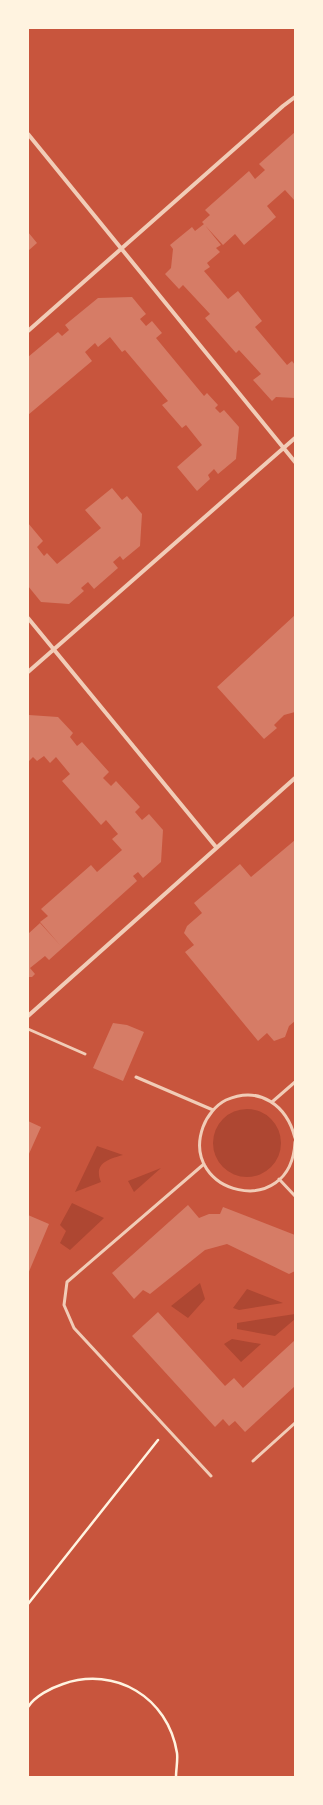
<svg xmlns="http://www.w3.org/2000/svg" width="323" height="1805" viewBox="0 0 323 1805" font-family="'Titillium Web',sans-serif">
	<rect width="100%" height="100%" fill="#c8553d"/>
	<path fill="#ae4732" d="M213 1143a34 34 0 1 1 68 0a34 34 0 1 1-68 0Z
		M 97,1146 L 123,1155 C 109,1159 93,1163 101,1182 L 75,1192 Z
		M 161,1168 L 134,1192 L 128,1181 Z
		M 72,1203 L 104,1218 L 70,1250 L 60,1243 L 66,1231 L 60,1225 Z
		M 200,1283 L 205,1299 L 188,1318 L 171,1306 Z
		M 247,1289 L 283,1303 L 239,1310 L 233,1308 Z
		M 295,1314 L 295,1319 L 275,1336 L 237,1329 L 237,1323 Z
		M 232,1339 L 261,1344 L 241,1362 L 224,1344 Z"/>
	<path fill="#d67c66" d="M 295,132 L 295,201 L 285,190 L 267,206 L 276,217 L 244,245 L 235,234 L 223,245 L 202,222 L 210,215 L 205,210 L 249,171 L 255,179 L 265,170 L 259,164 Z
		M 204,224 L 221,245 L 216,248 L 220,252 L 207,263 L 210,267 L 204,271 L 228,299 L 238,291 L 262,321 L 255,327 L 287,365 L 292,361 L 295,365 L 295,398 L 276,397 L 272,401 L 253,380 L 261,374 L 239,350 L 236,353 L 205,318 L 210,314 L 183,285 L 179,289 L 165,274 L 171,268 L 173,249 L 170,245 L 192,227 L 195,231 Z
		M 28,232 L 37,243 L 28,251 Z
		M 132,297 L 146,314 L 140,319 L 146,326 L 152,321 L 162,333 L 156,338 L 204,396 L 207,393 L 218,405 L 215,408 L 220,413 L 224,410 L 239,427 L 236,459 L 218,474 L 214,469 L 208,475 L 210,479 L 197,491 L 177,467 L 202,445 L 186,425 L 182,428 L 162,405 L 168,401 L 125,350 L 122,352 L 110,337 L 98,347 L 95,343 L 85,352 L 92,361 L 28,415 L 28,357 L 58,332 L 62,336 L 69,330 L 65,325 L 98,298 Z
		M 112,488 L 122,500 L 127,496 L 142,514 L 140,546 L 123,560 L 120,556 L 113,562 L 118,568 L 94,589 L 88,582 L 81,588 L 84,591 L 69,604 L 41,602 L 28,586 L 28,523 L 43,541 L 37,547 L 44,556 L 47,553 L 57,564 L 101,528 L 85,510 Z
		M 295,615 L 295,712 L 284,715 L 274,725 L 277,728 L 264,739 L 217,687 Z
		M 29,715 L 58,717 L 73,733 L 70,737 L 77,746 L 82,742 L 109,772 L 103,778 L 111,786 L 116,781 L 140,807 L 135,812 L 142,820 L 149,814 L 163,830 L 161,862 L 143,878 L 138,872 L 133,876 L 137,881 L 49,960 L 45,956 L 30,968 L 35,974 L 32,977 L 28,977 L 28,934 L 40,923 L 60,945 L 40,922 L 48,916 L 41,909 L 91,865 L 97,872 L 122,850 L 112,839 L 118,834 L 106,820 L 101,825 L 62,781 L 70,774 L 56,757 L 50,763 L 44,756 L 37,761 L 33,757 L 28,762 Z
		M 295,840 L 295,1021 L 289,1026 L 285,1037 L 274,1041 L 267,1033 L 258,1041 L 185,952 L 194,945 L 184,933 L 187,926 L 202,913 L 194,903 L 240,864 L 251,877 Z
		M 113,1023 L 127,1025 L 144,1032 L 123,1081 L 93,1068 Z
		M 28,1121 L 41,1127 L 28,1156 Z
		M 188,1205 L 199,1218 L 209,1214 L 220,1214 L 223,1207 L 295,1235 L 295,1271 L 289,1274 L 227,1244 L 205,1250 L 150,1294 L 143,1290 L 134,1299 L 112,1273 Z
		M 28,1215 L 49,1224 L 28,1274 Z
		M 158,1312 L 225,1386 L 234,1378 L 243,1388 L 295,1340 L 295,1386 L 245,1432 L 235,1421 L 229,1426 L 223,1419 L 215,1427 L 132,1336 Z"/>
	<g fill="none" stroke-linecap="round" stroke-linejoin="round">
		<path stroke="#fff3e0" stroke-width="2.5" d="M 28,1604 L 158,1440
			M 28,1707 C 35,1696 51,1688 63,1684 C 115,1666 168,1697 177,1753 C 178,1760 176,1769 176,1777"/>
		<path stroke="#f1ccb7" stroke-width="3" d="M 28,1029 L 85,1054
			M 136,1077 L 213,1110
			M 272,1102 L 295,1082
			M 295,1138 C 287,1106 260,1085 226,1100 C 216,1105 207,1116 203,1127 C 179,1194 291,1222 295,1142
			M 204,1164 L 67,1282 L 64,1305 L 74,1328 L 211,1476
			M 279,1179 L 295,1196
			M 253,1461 L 295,1423"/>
		<path stroke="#f1ccb7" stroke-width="4" d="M 28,134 L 295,462
			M 28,331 L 283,106 L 295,97
			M 28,618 L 216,847
			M 28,672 L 295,438
			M 28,1016 L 295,778"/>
	</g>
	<rect width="323" height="1805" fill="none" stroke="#fff3e0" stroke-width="58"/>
</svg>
